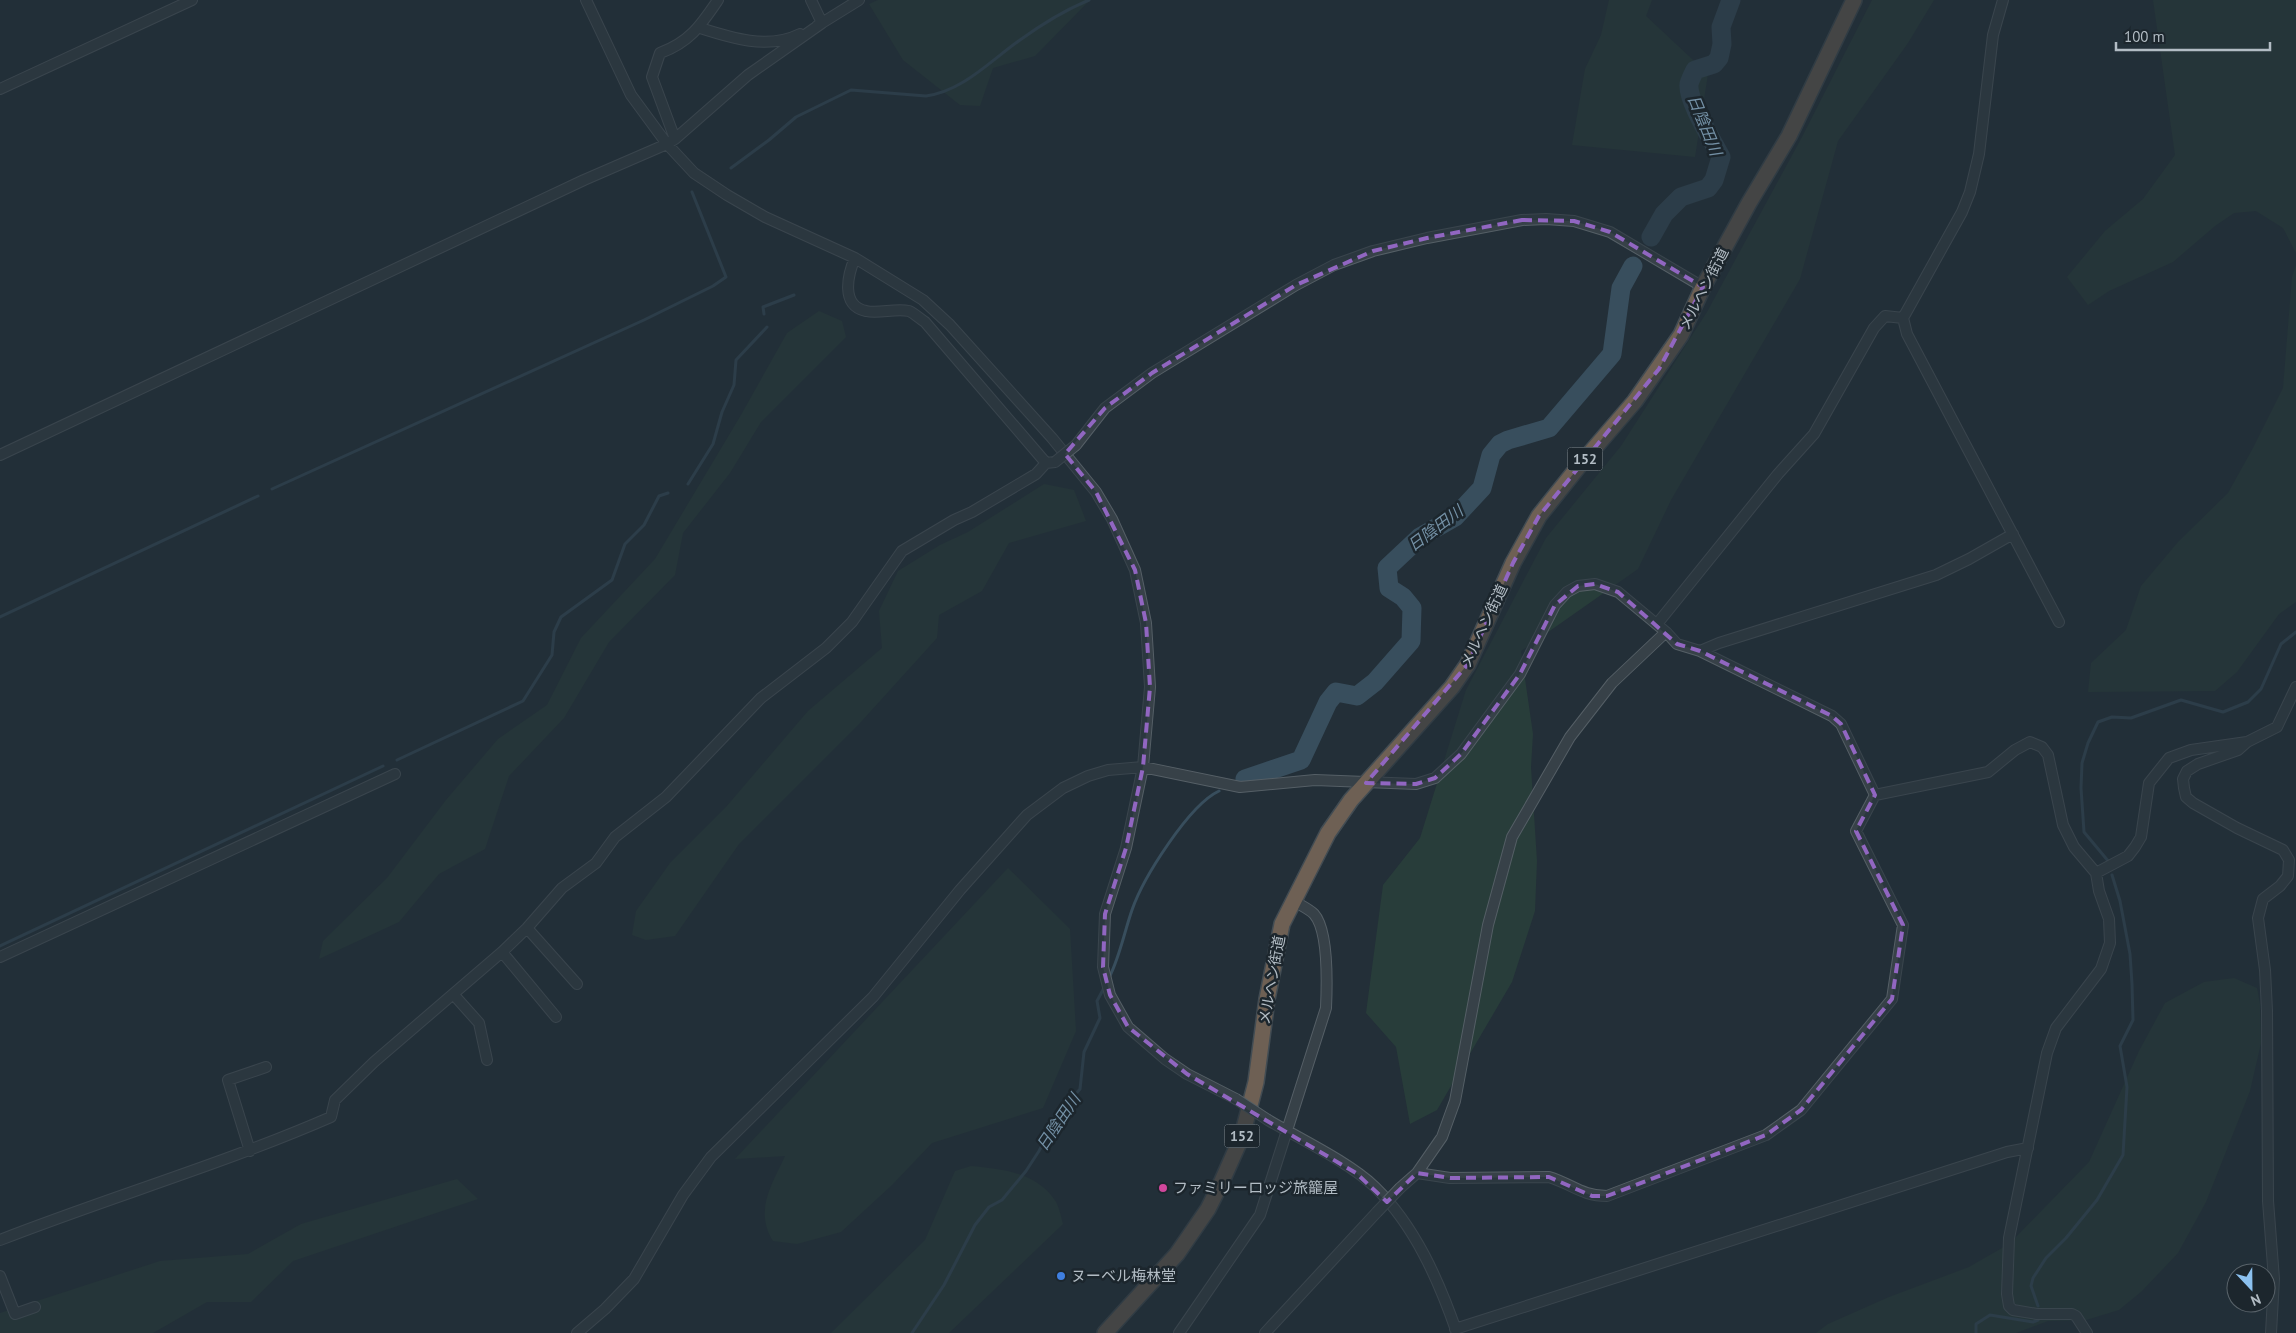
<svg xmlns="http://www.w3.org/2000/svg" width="2296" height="1333" viewBox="0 0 2296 1333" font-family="'PT Sans','Noto Sans JP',sans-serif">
	<rect width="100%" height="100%" fill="#232f38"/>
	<path fill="#283d3a" d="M 878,0 L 1090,0 L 1035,56 L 993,68 L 980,106 L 960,105 L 903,60 L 869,4 Z
		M 1609,0 L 1652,0 L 1646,16 L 1708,74 L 1695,157 L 1572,145 L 1585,69 L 1601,35 Z
		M 1872,0 L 1934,0 L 1908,43 L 1838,141 L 1800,279 L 1671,500 L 1638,569 L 1521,651 L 1533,734 L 1531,767 L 1537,861 L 1535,911 L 1512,982 L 1437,1110 L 1410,1124 L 1396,1047 L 1366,1013 L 1383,885 L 1420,838 L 1466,690 L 1546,538 L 1621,446 L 1707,312 L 1802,137 Z
		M 2153,0 L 2296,0 L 2296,253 L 2283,228 L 2256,211 L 2234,213 L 2215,226 L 2173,262 L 2109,291 L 2088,305 L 2067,277 L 2105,231 L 2143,199 L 2175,155 Z
		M 2296,265 L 2296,602 L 2279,614 L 2237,672 L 2215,691 L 2088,692 L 2091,663 L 2126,630 L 2141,586 L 2178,542 L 2228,493 L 2253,448 L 2283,388 L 2292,277 Z
		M 819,311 L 842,321 L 846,337 L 761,422 L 730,473 L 683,533 L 675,575 L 609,642 L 564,718 L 509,776 L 485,849 L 439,874 L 399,922 L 319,959 L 323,941 L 387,878 L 446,800 L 498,739 L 547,705 L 581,638 L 655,559 L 741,415 L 787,333 Z
		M 1044,484 L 1074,490 L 1086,521 L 1009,543 L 982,591 L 939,615 L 937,638 L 860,723 L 739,844 L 675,936 L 646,940 L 632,935 L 636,911 L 670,863 L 726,807 L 808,711 L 882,648 L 879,611 L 898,571 L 940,545 L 968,532 Z
		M 1008,868 L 1070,929 L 1076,1031 L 1043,1108 L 932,1143 L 892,1185 L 841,1232 L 797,1244 L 773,1241 C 754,1210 772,1185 785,1156 L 735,1159 Z
		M 2234,978 L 2257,988 L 2260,1004 L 2261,1043 L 2250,1091 L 2206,1202 L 2178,1253 L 2142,1291 L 2119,1310 L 2086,1320 L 2048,1321 L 2016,1333 L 1816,1333 L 1828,1324 L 1889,1297 L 1969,1267 L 2009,1244 L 2089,1162 L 2139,1051 L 2165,1003 L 2204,982 Z
		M 971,1166 C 1001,1169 1035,1172 1054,1199 C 1059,1205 1061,1217 1063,1224 L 949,1333 L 831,1333 L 925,1240 L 955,1171 Z
		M 457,1179 L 478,1199 L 293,1261 L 251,1302 L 207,1302 L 153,1333 L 0,1333 L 0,1313 L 160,1261 L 248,1254 L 301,1224 Z"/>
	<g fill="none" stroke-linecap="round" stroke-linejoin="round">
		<path stroke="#384e5d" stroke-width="3" d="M 731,168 L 769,140 L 796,117 L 851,90 L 926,96 C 963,91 990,61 1020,40 C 1042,24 1065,10 1089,0
			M 764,314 L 763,307 L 794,295
			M 688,484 L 713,444 L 722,412 L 734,385 L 736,360 L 767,327
			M 272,489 L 644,320 L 713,286 L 726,277 L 692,192
			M 0,617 L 258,496
			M 397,760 L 523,701 L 552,655 L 554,632 L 561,617 L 612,580 L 625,544 L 644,525 L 659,496 L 668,493
			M 2109,862 L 2084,832 L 2081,788 L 2082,763 L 2088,743 L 2098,722 L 2112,717 L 2131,718 L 2181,700 L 2223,712 L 2248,702 L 2261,689 L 2281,644 L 2296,632
			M 0,946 L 383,766
			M 1109,978 C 1120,956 1124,933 1132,910 C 1143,878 1189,805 1219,791
			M 2038,1306 L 2031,1286 L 2033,1278 L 2046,1258 L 2066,1238 L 2097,1200 L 2123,1155 L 2127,1087 L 2120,1046 L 2133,1020 L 2132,984 L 2130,954 L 2120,901 L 2112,875
			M 912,1333 L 944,1285 L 975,1225 L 989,1207 L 1002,1200 L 1026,1171 L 1039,1151 L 1059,1114 L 1080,1089 L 1084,1052 L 1100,1018 L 1097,1001 L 1105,986
			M 1976,1333 L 1976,1324 L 1990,1315 L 2033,1322 L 2038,1320"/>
		<path stroke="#384e5d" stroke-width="19" d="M 1651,237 L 1664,214 L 1681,197 L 1708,188 L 1714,180 L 1721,157 C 1713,141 1687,101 1689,84 C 1690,80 1693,74 1695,70 L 1714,64 L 1719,58 L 1722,44 L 1721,27 L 1731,0
			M 1245,779 L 1301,760 L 1328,702 L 1336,692 L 1357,696 L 1375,682 L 1411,641 L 1412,608 L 1403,597 L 1389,588 L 1387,568 L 1420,537 L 1455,517 L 1482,488 L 1491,455 L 1500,444 L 1508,440 L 1549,428 L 1612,354 L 1621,288 L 1633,266"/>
		<g stroke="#555f66" stroke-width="12">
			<path id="minor" d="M 586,0 L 631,95 L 667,144 L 694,173 L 727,195 L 765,217 L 855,258 L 923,300 L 950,325 L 1052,438 L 1096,492 L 1112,519 L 1135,570 L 1146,623 L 1150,687 L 1143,767 L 1126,848 L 1105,914 L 1103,967 L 1110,995 L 1128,1027 L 1165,1059 L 1187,1074 L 1236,1099
				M 2003,0 L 1993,35 L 1979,154 L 1970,192 L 1962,212 L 1903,318 L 1907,334 L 2059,622
				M 817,26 L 859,0
				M 700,28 C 731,38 768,50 800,34
				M 0,89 L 192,0
				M 675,139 L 748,75 L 822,23 L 811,0
				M 855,258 C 848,274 840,306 866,311 C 879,314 895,308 909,311 C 914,313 920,319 925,322 L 1046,463
				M 1076,445 L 1105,408 L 1152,373 L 1296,285 L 1334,265 L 1373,251 L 1427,238 L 1522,220 L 1546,219 L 1574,221 L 1610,232 L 1703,287
				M 0,455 L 584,180 L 667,144 L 675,139 L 652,77 L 660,53 C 690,42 701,25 718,0
				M 1657,624 L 1778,474 L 1814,434 L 1874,328 L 1885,316 L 1903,318
				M 1700,651 L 1832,716 L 1841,724 L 1875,795 L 1988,772 L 2015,750 L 2030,742 L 2042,747 L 2048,755 L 2063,825 L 2074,847 L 2096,873 L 2099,891 L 2109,919 L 2110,943 L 2101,969 L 2056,1028 L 2047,1053 L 2009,1238 L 2007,1294 L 2009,1306 L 2013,1310 L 2037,1314 L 2072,1314 L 2076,1316 L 2087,1333
				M 2247,742 L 2238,750 L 2198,764 L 2187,771 L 2183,779 L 2184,788 L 2186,797 L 2193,803 L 2237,828 L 2283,850 L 2289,860 L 2288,876 L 2280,886 L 2263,899 L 2258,918 L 2265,970 L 2267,1011 L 2268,1201 L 2274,1279 L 2271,1333
				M 2096,873 L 2128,856 L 2135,847 L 2141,837 L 2149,783 L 2169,758 L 2191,750 L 2247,742 L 2277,727 L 2296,687
				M 527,928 L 577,984
				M 502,952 L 556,1017
				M 0,957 L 395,774
				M 454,995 L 479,1023 L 487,1060
				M 1268,1120 C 1300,1139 1349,1162 1375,1187 C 1415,1226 1439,1281 1457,1333
				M 250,1151 L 228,1080 L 266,1067
				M 1417,1173 L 1450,1178 L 1549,1177 C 1572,1184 1582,1196 1607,1196 L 1766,1135 L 1801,1110 L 1892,999 L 1903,925 L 1856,831 L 1875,795
				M 1400,1188 L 1417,1173 L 1442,1137 L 1455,1101 L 1488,925 L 1512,837 L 1570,737 L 1612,683 L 1666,632
				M 0,1240 C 110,1197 223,1164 331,1117 L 335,1100 L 374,1062 L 502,952 L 527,928 L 562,888 L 596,863 L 615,837 L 666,797 L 761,698 L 826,648 L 852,622 L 902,551 L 954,520 L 972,512 L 1036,474 L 1046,463 L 1055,462
				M 0,1276 L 15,1314 L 35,1307
				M 1455,1329 L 2007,1152 L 2028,1148
				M 577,1333 L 605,1309 L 634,1279 L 683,1195 L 711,1157 L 873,997 L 960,890 L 1027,815 L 1063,788 L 1088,776 L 1108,770 L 1143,767 L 1240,787 L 1315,780 L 1416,784 L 1435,778 L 1461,754 L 1520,674 L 1555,605 L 1567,592 L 1578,586 L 1595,584 L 1618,592 L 1666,632 L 1677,644 L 1700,651 L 1719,643 L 1936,575 L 1969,559 L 2013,534
				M 1179,1333 L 1260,1215 L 1326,1008 C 1327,986 1329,931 1314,914 C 1309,909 1300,905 1294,901
				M 1265,1333 L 1377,1212"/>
		</g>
		<g stroke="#424c53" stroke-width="18">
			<path id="highway" d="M 1105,1333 L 1177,1254 L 1208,1209 L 1222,1181 L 1242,1136 L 1256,1082 L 1267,999 L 1282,924 L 1328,833 L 1351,800 L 1452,687 L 1468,664 L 1513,563 L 1539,516 L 1579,466 L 1635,401 L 1681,335 L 1703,287 L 1749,203 L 1789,136 L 1854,0"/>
		</g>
		<use href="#minor" stroke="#374148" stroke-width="10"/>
		<use href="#highway" stroke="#6e6054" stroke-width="15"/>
		<g stroke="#555f66" stroke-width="12" stroke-linecap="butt">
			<path id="minor-bridge" d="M 1055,462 L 1076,445
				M 1236,1099 L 1268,1120
				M 1377,1212 L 1400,1188"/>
		</g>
		<use href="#minor-bridge" stroke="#374148" stroke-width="10"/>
	</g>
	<path d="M0 0H2296V1333H0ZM 1522,220 L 1574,221 L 1610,232 L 1703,287 L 1659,369 L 1539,516 L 1513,563 L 1468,664 L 1366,783 L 1416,784 L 1435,778 L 1461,754 L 1520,674 L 1555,605 L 1578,586 L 1595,584 L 1618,592 L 1677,644 L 1700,651 L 1832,716 L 1841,724 L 1875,795 L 1856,831 L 1903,925 L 1892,999 L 1801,1110 L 1766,1135 L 1607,1196 L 1592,1196 L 1549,1177 L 1450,1178 L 1417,1173 L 1387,1202 L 1356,1173 L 1187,1074 L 1128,1027 L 1110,995 L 1103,967 L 1105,914 L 1126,848 L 1143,767 L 1150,687 L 1146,623 L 1135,570 L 1096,492 L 1065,454 L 1105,408 L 1152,373 L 1296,285 L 1373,251 L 1427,238 Z" fill="#232f38" fill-opacity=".55" fill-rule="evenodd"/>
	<path fill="none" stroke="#9166c1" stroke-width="4" stroke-dasharray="10 6" stroke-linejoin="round" d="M 1522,220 L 1574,221 L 1610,232 L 1703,287 L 1659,369 L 1539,516 L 1513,563 L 1468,664 L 1366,783 L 1416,784 L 1435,778 L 1461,754 L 1520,674 L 1555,605 L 1578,586 L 1595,584 L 1618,592 L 1677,644 L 1700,651 L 1832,716 L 1841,724 L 1875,795 L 1856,831 L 1903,925 L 1892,999 L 1801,1110 L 1766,1135 L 1607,1196 L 1592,1196 L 1549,1177 L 1450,1178 L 1417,1173 L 1387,1202 L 1356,1173 L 1187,1074 L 1128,1027 L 1110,995 L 1103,967 L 1105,914 L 1126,848 L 1143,767 L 1150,687 L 1146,623 L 1135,570 L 1096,492 L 1065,454 L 1105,408 L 1152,373 L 1296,285 L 1373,251 L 1427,238 Z"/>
	<circle fill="#d1479c" stroke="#1c262d" stroke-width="2" cx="1163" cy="1188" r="5"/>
	<circle fill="#3f7fe0" stroke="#1c262d" stroke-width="2" cx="1061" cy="1276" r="5"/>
	<g text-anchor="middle" stroke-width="5" stroke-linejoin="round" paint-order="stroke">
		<g fill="#1c262d" stroke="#858f97" stroke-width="1">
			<rect x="1567.5" y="447.5" width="35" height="23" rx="4"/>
			<rect x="1224.5" y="1124.5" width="35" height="23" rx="4"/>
		</g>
		<g font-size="14" font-weight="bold" fill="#b2bcc4">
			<text x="1585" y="464">152</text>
			<text x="1242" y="1141">152</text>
		</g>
		<g font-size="15" fill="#b2bcc4" stroke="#1c262d">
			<text transform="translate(1704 289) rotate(-63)" y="5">メルヘン街道</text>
			<text transform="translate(1484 626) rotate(-65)" y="5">メルヘン街道</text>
			<text transform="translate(1272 980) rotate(-80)" y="5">メルヘン街道</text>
		</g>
		<g font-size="15" fill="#b2bcc4" stroke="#1c262d" text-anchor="start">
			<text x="1173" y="1193">ファミリーロッジ旅籠屋</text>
			<text x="1071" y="1281">ヌーベル梅林堂</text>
		</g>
		<g font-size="16" font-style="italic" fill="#7491a6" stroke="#1c262d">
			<text transform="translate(1705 125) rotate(68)" y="6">日陰田川</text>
			<text transform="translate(1435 528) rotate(-37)" y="6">日陰田川</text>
			<text transform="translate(1058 1122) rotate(-56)" y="6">日陰田川</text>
		</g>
	</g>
	<g transform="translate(2251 1288) rotate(158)"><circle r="24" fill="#1c262d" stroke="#586269"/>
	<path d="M0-4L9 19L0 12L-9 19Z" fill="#8cc1ef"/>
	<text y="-8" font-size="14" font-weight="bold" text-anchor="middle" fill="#b2bcc4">N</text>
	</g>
	<path d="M2116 42v8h154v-8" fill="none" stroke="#b2bcc4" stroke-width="2.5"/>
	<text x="2124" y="42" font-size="15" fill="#b2bcc4" stroke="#1c262d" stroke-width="4" paint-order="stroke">100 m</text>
</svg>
